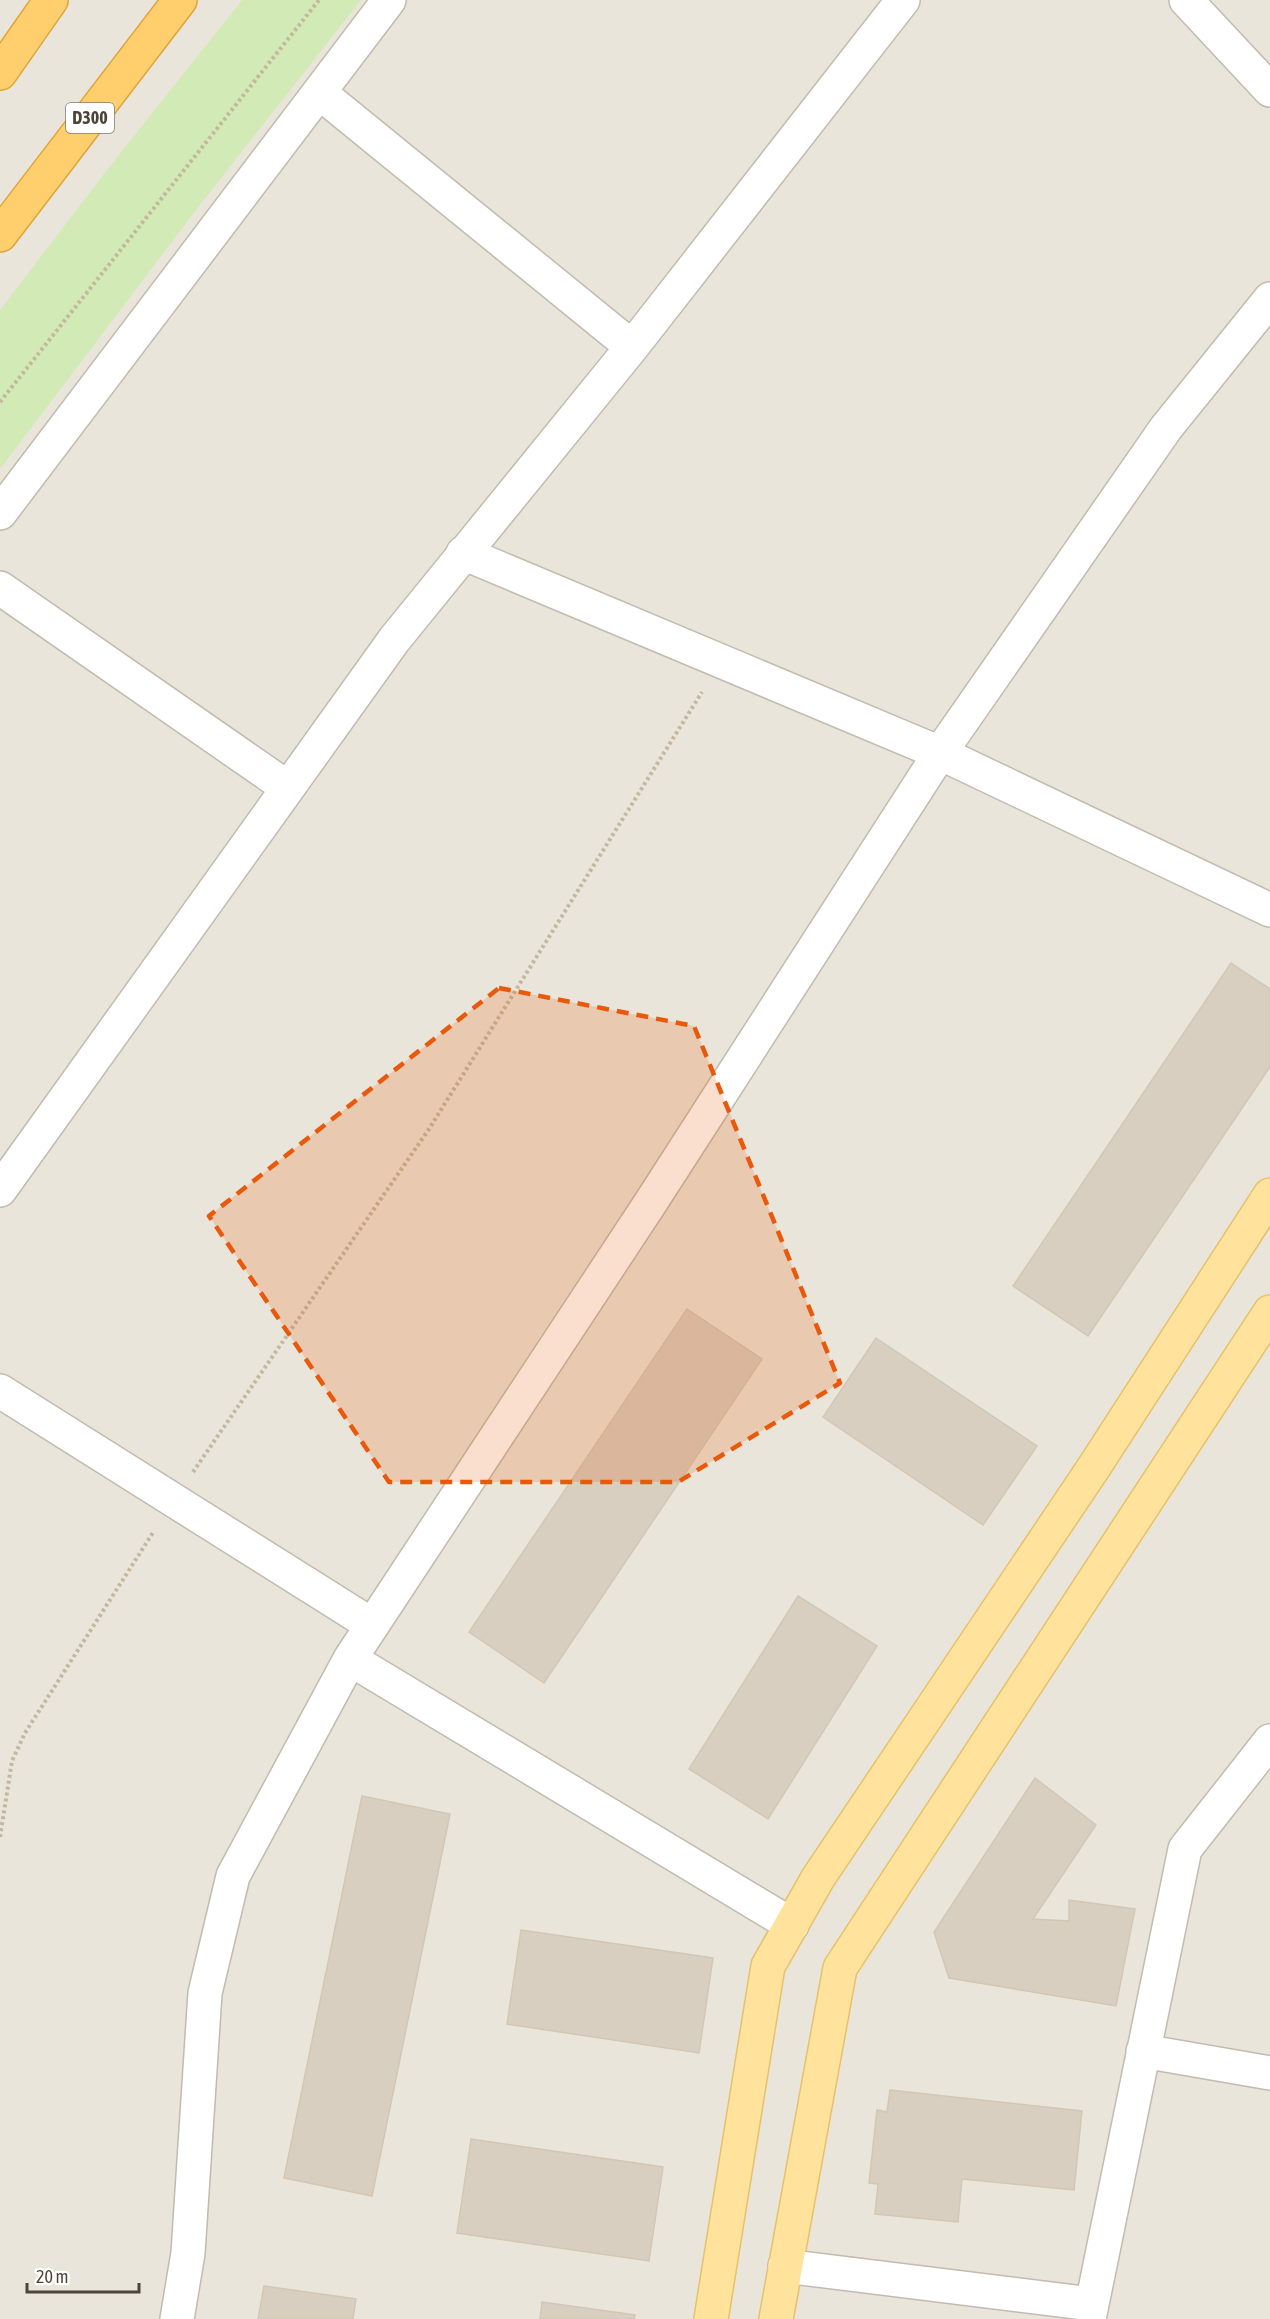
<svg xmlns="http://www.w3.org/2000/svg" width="1270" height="2319" viewBox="0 0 1270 2319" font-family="'Asap Condensed',sans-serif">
	<rect width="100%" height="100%" fill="#f6f3ec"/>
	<path fill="#eae5da" d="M 0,0 L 1270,0 L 1270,2319 L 0,2319 Z"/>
	<path fill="#d2eab5" d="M 242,0 L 361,0 L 199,206 L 0,469 L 0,310 L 107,170 Z"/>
	<path fill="#d8cfc1" stroke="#d3c7b4" stroke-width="1.5" d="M 1231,963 L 1270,989 L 1270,1067 L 1088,1336 L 1013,1286 Z
		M 687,1309 L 762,1359 L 544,1683 L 469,1632 Z
		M 876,1338 L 1037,1446 L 983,1525 L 823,1417 Z
		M 798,1596 L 877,1646 L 768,1819 L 689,1769 Z
		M 1035,1778 L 1096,1825 L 1033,1919 L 1069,1921 L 1069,1900 L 1135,1909 L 1116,2006 L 949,1978 L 934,1932 Z
		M 362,1796 L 450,1814 L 372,2196 L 284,2178 Z
		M 521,1930 L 713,1958 L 699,2053 L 507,2024 Z
		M 890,2090 L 1082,2111 L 1074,2190 L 962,2179 L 958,2222 L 875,2214 L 878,2184 L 869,2183 L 877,2110 L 887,2112 Z
		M 471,2139 L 663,2167 L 649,2261 L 457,2233 Z
		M 264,2286 L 356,2299 L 353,2319 L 258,2319 Z
		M 542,2302 L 635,2315 L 634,2319 L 540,2319 Z"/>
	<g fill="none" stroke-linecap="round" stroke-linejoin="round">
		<g stroke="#c2bbae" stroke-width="36">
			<path id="minor" d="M 1186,0 L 1270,90
				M 320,93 L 632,347
				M 0,513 L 389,0
				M 463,553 L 940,753 L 1270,910
				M 0,588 L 288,788
				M 0,1190 L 394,640 L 632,347 L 903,0
				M 0,1391 L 372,1625
				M 350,1659 L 792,1925
				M 1143,2051 L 1270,2073
				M 785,2266 L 1092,2304
				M 177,2319 L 188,2253 L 205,1993 L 233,1876 L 350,1659 L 651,1202 L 940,753 L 1166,428 L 1270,299
				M 1089,2319 L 1185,1849 L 1270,1741"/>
		</g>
		<g stroke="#e6c16a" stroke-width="36">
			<path id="major" d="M 711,2319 L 768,1966 L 818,1878 L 1094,1467 L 1270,1195
				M 776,2319 L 840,1968 L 1270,1312"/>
		</g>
		<g stroke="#e0a43c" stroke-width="36">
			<path id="highway" d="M 0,73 L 51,0
				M 0,235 L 180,0"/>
		</g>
		<path stroke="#c4b79f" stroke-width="4" stroke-dasharray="3 3" stroke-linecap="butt" d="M 0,402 L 319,0
			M 193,1472 L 429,1129 L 702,692
			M 0,1837 L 12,1761 L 25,1733 L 154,1531"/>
		<use href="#minor" stroke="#fff" stroke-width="33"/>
		<use href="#major" stroke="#ffe39c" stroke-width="33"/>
		<use href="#highway" stroke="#ffcf6e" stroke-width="33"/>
	</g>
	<path fill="#e8590c" fill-opacity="0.2" stroke="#e8590c" stroke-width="4.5" stroke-dasharray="12 8" stroke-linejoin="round" d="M 499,988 L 694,1026 L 840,1383 L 678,1482 L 389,1482 L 209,1216 Z"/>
	<g text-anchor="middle" stroke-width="6" stroke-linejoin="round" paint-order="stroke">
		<rect fill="#fff" stroke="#817c74" stroke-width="1.5" x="66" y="103" width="48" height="30" rx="4.5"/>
		<g font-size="18" font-weight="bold" fill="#4b4439">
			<text x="90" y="124">D300</text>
		</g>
	</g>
	<path d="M27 2283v9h112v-9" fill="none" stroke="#4b4439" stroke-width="3"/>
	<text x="36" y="2283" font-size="18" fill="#4b4439" stroke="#ffffff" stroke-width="4.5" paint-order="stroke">20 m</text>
</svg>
